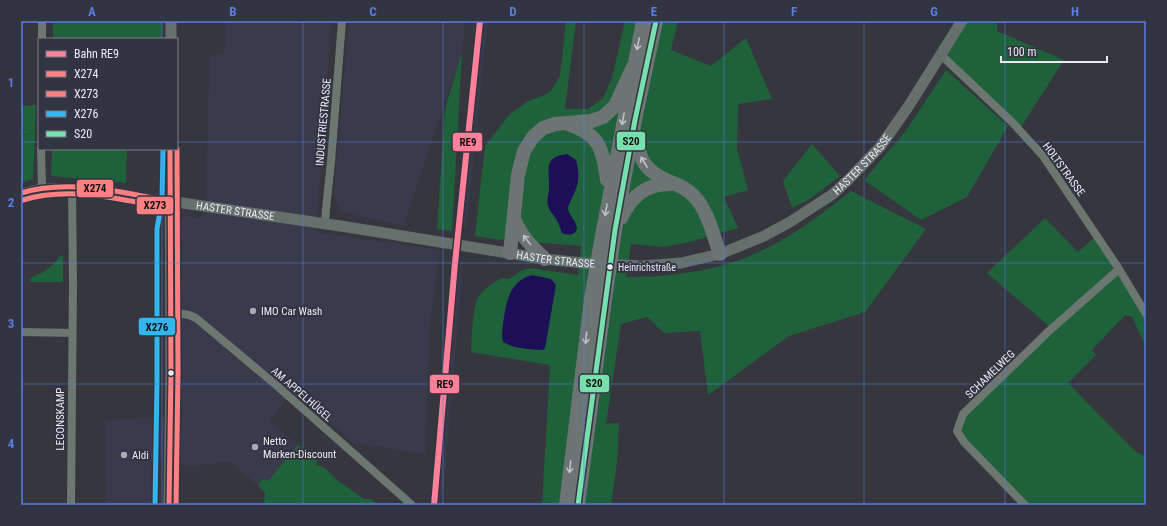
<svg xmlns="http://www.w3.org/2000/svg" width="1167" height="526" viewBox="0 0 1167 526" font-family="'Roboto Condensed',sans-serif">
	<rect width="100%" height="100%" fill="#36373e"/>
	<path fill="#393b4d" d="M 226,21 L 331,21 L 316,232 L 440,250 L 430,324 L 425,454 L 353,443 L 292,392 L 269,421 L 298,445 L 268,481 L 262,479 L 258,486 L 232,462 L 191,466 L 159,460 L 158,505 L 106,505 L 105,420 L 179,416 L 180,360 L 178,345 L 179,227 L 183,219 L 187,216 L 203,218 L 207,193 L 206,175 L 208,134 L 209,56 L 224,54 Z
		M 349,21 L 465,21 L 462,51 L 403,226 L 342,212 L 335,199 L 334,190 Z
		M 477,21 L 488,21 L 466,228 L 456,227 Z
		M 452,263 L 463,264 L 442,505 L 431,505 Z"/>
	<path fill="#1f613a" d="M 53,21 L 162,21 L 162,39 L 53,39 Z
		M 566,21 L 576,21 L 565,109 L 588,109 L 603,98 L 612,78 L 625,21 L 678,21 L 671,50 L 711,66 L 746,38 L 772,99 L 738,104 L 737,149 L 748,190 L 724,197 L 738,228 L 689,242 L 664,247 L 631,244 L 626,277 C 676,277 726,270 771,246 C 800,231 825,211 851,191 L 926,229 L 865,312 L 789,336 L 708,395 L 700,331 L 664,333 L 647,317 L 621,324 L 606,424 L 619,423 L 617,462 L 611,505 L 542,505 L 550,365 L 471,352 C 472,339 472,306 479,296 C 484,288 494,283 501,278 L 509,279 L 521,271 L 530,268 L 578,275 L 581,246 L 494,239 L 475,236 L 485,146 L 510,114 L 528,101 L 545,95 L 551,91 L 560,76 Z
		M 955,21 L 997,21 L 997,31 L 1064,60 L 1019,130 L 936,51 Z
		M 462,52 L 452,231 L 437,229 L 445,109 Z
		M 946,70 L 1008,126 L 967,197 L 921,220 L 864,180 L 905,132 Z
		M 36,105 L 35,133 L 21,135 L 21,106 Z
		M 35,133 L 33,179 L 21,183 L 21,136 Z
		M 812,144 L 840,176 L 810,199 L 792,208 L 783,181 Z
		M 52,149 L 127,149 L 126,183 L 51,176 Z
		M 1045,218 L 1078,252 L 1095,237 L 1114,268 L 1049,326 L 987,273 Z
		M 60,256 L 63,256 L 63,282 L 31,282 L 30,280 L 32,277 C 44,272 53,267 60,256 Z
		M 1119,269 L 1146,314 L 1146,347 L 1132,317 L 1125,315 L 1092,350 L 1096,355 L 1068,383 L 1135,451 L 1146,457 L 1146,505 L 1025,505 L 957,431 L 963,414 Z
		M 298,445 L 318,462 L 315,464 L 325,468 L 337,480 L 364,499 L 371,499 L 378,505 L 264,505 L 265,492 L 258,486 L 262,479 L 268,481 Z"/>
	<path fill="#1c0f57" d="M 567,154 L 576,160 C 580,174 579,184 573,196 C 571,200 569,204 568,208 C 568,216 580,223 576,231 C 573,236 567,235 562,233 C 560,228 559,223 556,219 C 554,215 550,212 549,208 C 546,202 548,196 549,190 C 550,171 542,157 567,154 Z
		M 532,275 L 551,279 L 556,285 L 545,348 L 543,350 C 529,349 515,349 503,342 C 501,334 503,326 504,317 C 507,298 511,281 532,275 Z"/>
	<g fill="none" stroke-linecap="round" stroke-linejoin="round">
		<path stroke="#6c7770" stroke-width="8" d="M 42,39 L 42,21
			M 941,55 L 1012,122 L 1043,156 L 1119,269 L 1146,314
			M 41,149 L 42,188
			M 21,193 C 28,191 35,188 42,188 C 82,184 130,194 169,201
			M 325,224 L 326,209 L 331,162 L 342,21
			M 171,312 L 189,315 L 196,318 L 276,385 L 412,505
			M 21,332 L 72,333
			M 71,505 L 73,284 L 72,187
			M 1025,505 L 964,442 L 957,431 L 963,414 L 1049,331 L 1119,269"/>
		<g stroke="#656f6b" stroke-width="11">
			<path d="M 171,39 L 171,21"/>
			<path id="s1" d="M 169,201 L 347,227 L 545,259 L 583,263 L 642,266 L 681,263 L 720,254 L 764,236 L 790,222 L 833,194 L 849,179 L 880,147 L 908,107 L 962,21"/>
			<path d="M 169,505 L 171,373 L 170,149"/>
		</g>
		<path stroke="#6d7574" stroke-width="14" d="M 568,124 C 600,134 603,150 607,180
			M 637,136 C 638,161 647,172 670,182 C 679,185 687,189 694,196 C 708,211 713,235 720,254
			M 514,218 C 520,235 532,247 545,259
			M 621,218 C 632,195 647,183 673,184
			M 603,230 L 643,21
			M 615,230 L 635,120 L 656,21
			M 510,253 L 518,175 L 524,151 L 533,137 L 543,128 L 555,124 L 591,121 L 603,117 L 615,106 L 633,67
			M 566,505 L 591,299
			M 578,505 L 605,300"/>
		<path stroke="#6d7574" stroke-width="14" d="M 591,299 L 603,230
			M 605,300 L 615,230"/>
		<g stroke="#323441" stroke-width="8">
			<path id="bus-1" d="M 21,193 C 68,179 122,192 169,201
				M 169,505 L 171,373 L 170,149"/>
		</g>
		<g stroke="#323441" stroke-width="8">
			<path id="bus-2" d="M 23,200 C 69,186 121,199 168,208
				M 176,505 L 178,373 L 177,149"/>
		</g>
		<g stroke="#323441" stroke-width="8">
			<path id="bus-3" d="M 155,505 L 157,382 L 157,229 L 162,200 L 163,149"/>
		</g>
		<g stroke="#323441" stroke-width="8">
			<path id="bus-4" d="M 578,505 L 615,230 L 635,120 L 656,21"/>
		</g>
		<use href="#bus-1" stroke="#ff8082" stroke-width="5"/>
		<use href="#bus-2" stroke="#ff8082" stroke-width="5"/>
		<use href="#bus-3" stroke="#33b6ee" stroke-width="5"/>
		<use href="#bus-4" stroke="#77e0ad" stroke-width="5"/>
		<g stroke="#323441" stroke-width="9">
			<path id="rail-1" d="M 434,505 L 455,263 L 480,21"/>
		</g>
		<use href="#rail-1" stroke="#ff8098" stroke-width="6"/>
	</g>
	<defs><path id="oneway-shaft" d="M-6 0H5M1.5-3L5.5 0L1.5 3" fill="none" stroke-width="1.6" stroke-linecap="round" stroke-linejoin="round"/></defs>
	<g stroke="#bec1c7">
		<use href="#oneway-shaft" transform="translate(638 44) rotate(102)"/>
		<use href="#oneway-shaft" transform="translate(623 119) rotate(101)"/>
		<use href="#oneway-shaft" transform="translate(644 162) rotate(-122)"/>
		<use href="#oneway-shaft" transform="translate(606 210) rotate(100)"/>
		<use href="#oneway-shaft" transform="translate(527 240) rotate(-128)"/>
		<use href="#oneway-shaft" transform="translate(586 338) rotate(97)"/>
		<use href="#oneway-shaft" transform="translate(570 467) rotate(97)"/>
	</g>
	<path fill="none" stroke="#5a7de0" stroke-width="1" stroke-opacity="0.55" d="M 162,21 L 162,39M 303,21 L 303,505M 443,21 L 443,505M 584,21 L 584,505M 724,21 L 724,505M 864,21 L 864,505M 1005,21 L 1005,505M 21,142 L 39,142M 177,142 L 1146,142M 162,149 L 162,505M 21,263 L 1146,263M 21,384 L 1146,384"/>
	<g fill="#e9eaf3" stroke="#323441" stroke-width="1.5">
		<circle cx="610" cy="267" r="3.5"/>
		<circle cx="171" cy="373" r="3.5"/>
	</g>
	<g fill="#aaabb4" stroke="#323441" stroke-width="1.5">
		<circle cx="253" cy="311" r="4"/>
		<circle cx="255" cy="447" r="4"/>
		<circle cx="124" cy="455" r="4"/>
	</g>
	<g text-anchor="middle" stroke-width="4" stroke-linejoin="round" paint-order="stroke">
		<g font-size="10" fill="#e9eaf3" stroke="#323441" text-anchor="start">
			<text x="618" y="271">Heinrichstraße</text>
		</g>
		<g font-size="11" fill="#e9eaf3" stroke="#323441">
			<text transform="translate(323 122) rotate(-85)" y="4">INDUSTRIESTRASSE</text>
			<text dy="4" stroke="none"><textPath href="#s1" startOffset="727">HASTER STRASSE</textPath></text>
			<text transform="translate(1064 169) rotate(54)" y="4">HOLTSTRASSE</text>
			<text dy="4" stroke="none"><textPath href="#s1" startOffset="67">HASTER STRASSE</textPath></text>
			<text dy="4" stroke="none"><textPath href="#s1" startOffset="391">HASTER STRASSE</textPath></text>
			<text transform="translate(990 374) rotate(-44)" y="4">SCHAMELWEG</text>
			<text transform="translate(302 394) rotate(41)" y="4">AM APPELHÜGEL</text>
			<text transform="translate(60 419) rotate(-90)" y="4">LECONSKAMP</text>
		</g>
		<g font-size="11" fill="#e9eaf3" stroke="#323441" text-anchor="start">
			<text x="261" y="315">IMO Car Wash</text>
			<text x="263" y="445">Netto<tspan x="263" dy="13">Marken-Discount</tspan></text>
			<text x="132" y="459">Aldi</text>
		</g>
	</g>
	<g stroke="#323441" stroke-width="1.5">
		<rect x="616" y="131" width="30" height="20" rx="4" fill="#77e0ad"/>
		<rect x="452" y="132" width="31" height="20" rx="4" fill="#ff8098"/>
		<rect x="76" y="179" width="38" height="19" rx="4" fill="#ff8082"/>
		<rect x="136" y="196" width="38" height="19" rx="4" fill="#ff8082"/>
		<rect x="138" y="317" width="38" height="19" rx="4" fill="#33b6ee"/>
		<rect x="579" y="374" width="31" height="19" rx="4" fill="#77e0ad"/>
		<rect x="429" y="374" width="31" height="20" rx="4" fill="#ff8098"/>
	</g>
	<g font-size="11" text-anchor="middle" font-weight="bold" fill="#111">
		<text x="631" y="145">S20</text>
		<text x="468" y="146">RE9</text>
		<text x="95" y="192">X274</text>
		<text x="155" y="209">X273</text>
		<text x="157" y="331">X276</text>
		<text x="594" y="387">S20</text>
		<text x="445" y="388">RE9</text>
	</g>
	<rect width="1167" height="526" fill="none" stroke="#323441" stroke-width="44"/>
	<rect x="38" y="38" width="140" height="112" fill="#323441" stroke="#7b7d88"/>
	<rect x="46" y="51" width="20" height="6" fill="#ff8098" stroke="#7b7d88"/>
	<text x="74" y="58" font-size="12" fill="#e9eaf3">Bahn RE9</text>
	<rect x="46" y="71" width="20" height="6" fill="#ff8082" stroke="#7b7d88"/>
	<text x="74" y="78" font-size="12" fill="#e9eaf3">X274</text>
	<rect x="46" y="91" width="20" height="6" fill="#ff8082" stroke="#7b7d88"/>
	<text x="74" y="98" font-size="12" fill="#e9eaf3">X273</text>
	<rect x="46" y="111" width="20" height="6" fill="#33b6ee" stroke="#7b7d88"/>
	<text x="74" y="118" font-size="12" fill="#e9eaf3">X276</text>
	<rect x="46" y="131" width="20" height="6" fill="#77e0ad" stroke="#7b7d88"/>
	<text x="74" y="138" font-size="12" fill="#e9eaf3">S20</text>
	<path d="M1001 56v6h106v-6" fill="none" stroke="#e9eaf3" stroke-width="2"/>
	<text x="1007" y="56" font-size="12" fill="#e9eaf3" stroke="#323441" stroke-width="3" paint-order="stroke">100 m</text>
	<rect x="22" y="22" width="1123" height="482" fill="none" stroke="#5a7de0" stroke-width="1.5"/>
	<g font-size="13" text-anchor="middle" font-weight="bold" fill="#5a7de0">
		<text x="92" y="16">A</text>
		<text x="233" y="16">B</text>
		<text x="373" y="16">C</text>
		<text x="513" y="16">D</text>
		<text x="654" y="16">E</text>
		<text x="794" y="16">F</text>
		<text x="934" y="16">G</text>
		<text x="1075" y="16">H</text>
		<text x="11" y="87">1</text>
		<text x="11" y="207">2</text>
		<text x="11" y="328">3</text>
		<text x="11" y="448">4</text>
	</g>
</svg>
